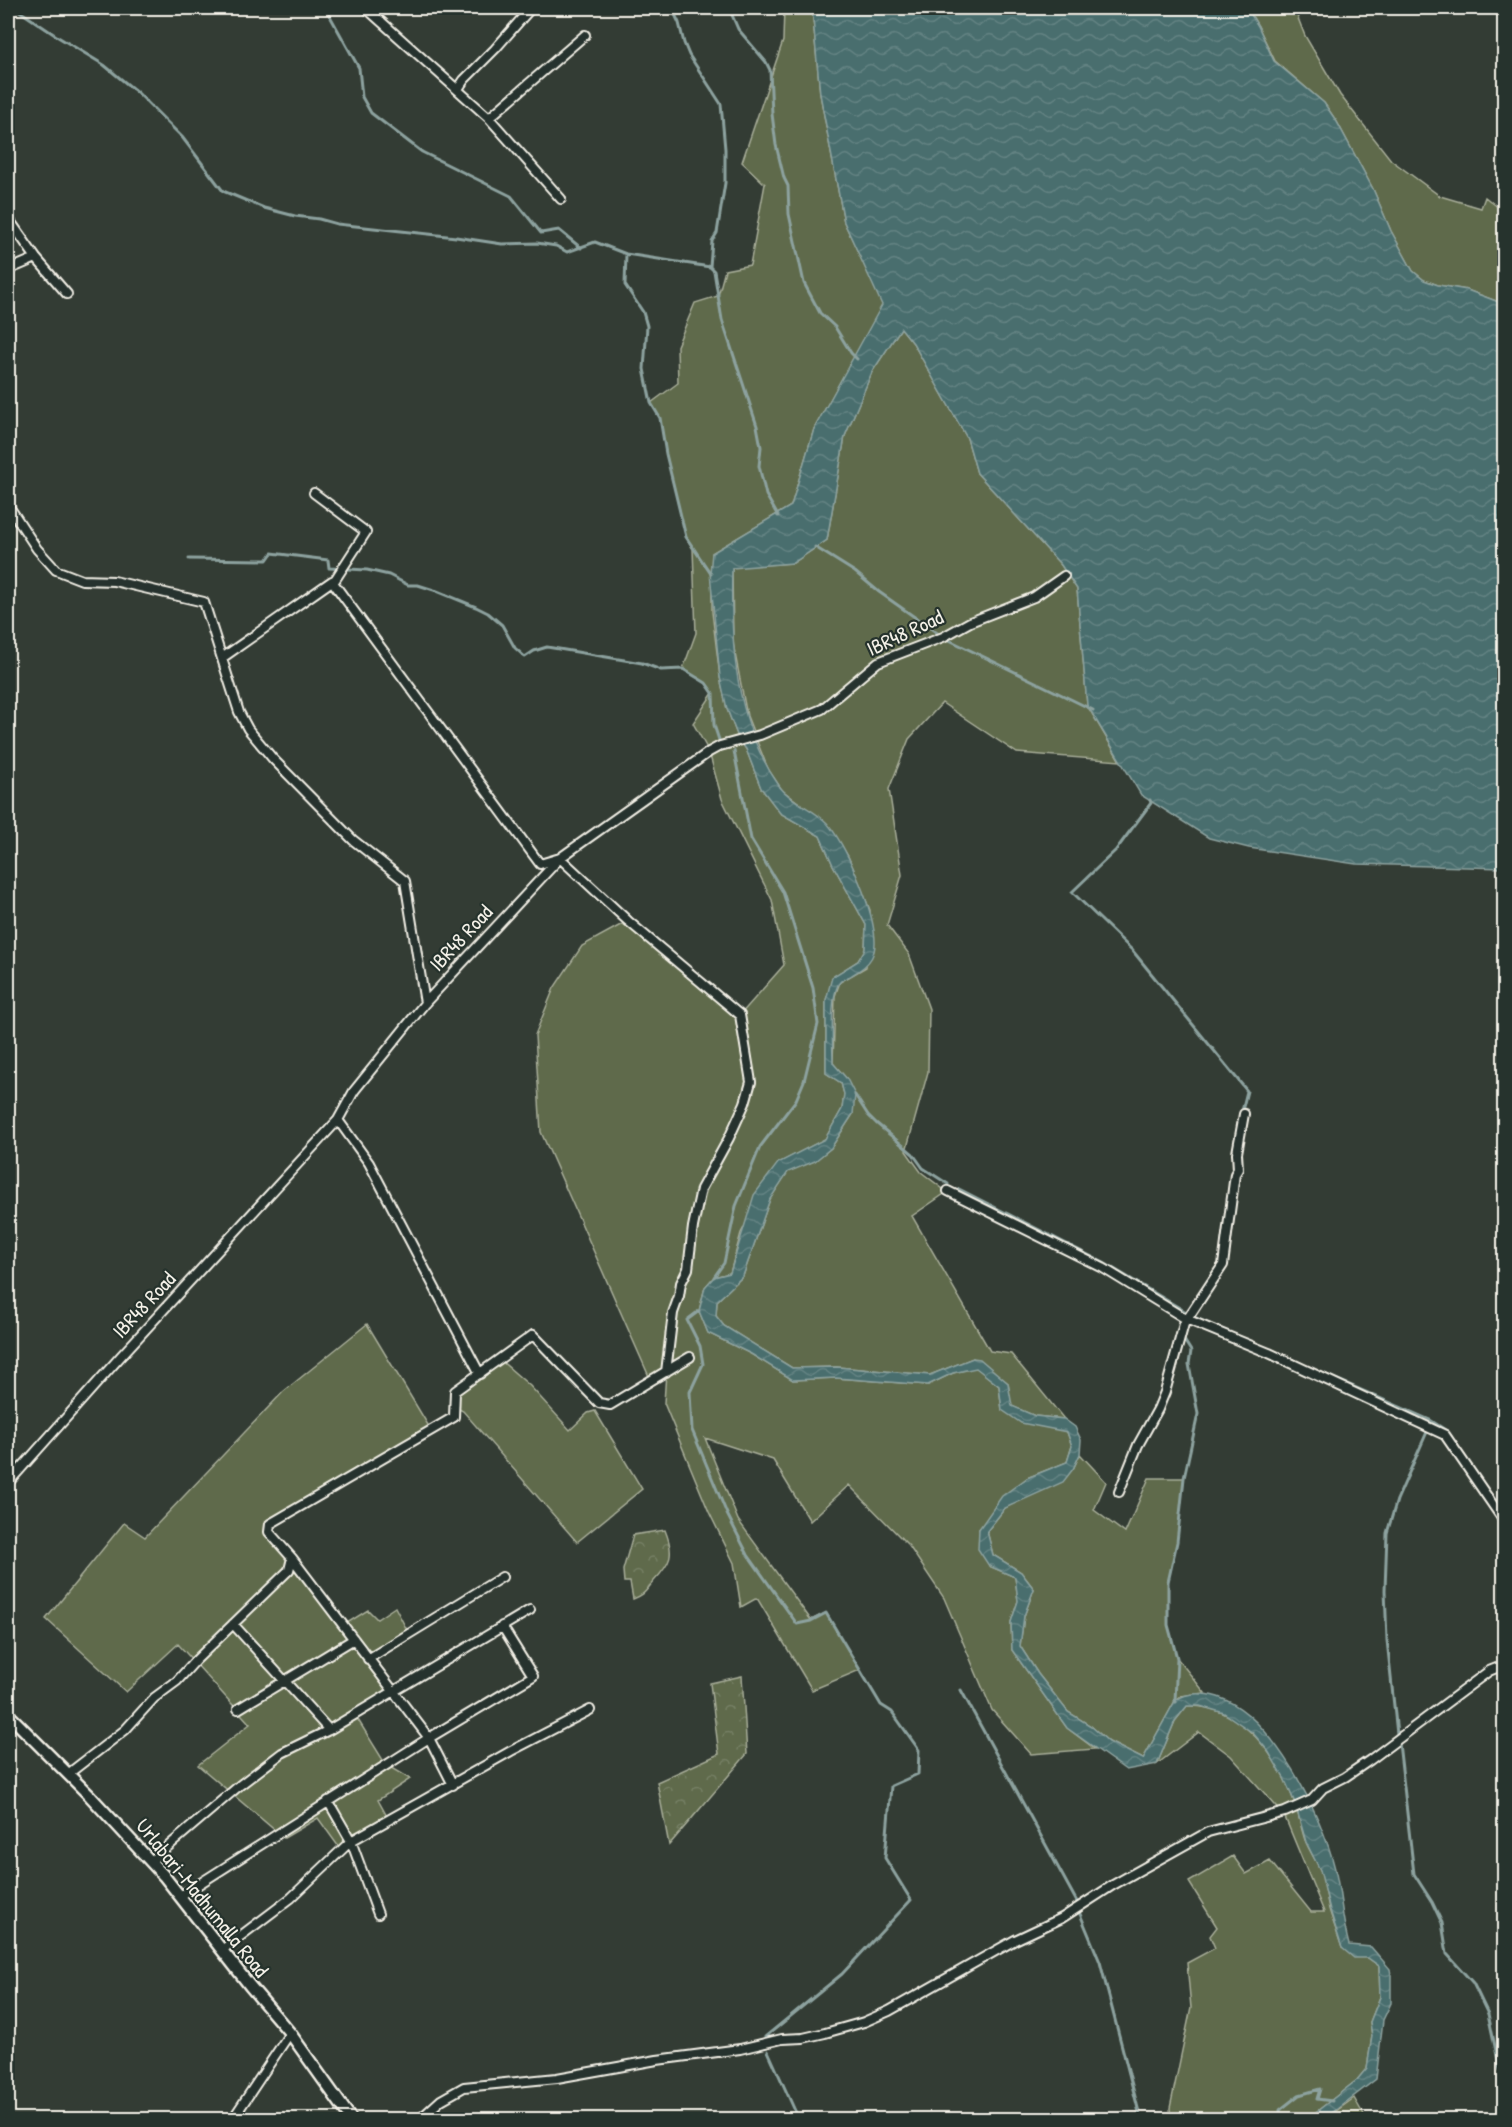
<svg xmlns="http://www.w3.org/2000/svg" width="1512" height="2127" viewBox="0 0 1512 2127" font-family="'Patrick Hand',sans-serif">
	<defs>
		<pattern id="forest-crowns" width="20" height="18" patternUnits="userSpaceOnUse" patternTransform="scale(1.5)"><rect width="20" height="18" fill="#5e6a4b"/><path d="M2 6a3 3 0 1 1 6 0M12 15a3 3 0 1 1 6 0" fill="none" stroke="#768065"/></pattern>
		<pattern id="water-waves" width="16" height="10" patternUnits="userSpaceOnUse" patternTransform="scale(1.5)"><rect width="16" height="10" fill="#496e6e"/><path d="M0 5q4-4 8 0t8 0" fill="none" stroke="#648383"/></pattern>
	</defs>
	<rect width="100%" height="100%" fill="#333c34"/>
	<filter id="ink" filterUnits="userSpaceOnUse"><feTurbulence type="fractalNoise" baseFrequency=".0167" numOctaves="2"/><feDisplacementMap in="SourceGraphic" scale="12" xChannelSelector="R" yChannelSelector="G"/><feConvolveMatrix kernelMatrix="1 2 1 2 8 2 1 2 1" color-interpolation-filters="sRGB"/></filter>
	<g filter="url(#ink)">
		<path fill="#5e6a4b" stroke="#a9ae9a" stroke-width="1.5" d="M 784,8 L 812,8 L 820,94 L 844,222 L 883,305 L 814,429 L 791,506 L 712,553 L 712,612 L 720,677 L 727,709 L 739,740 L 746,749 L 761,788 L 780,813 L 820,836 L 833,865 L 866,925 L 865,950 L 858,961 L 833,977 L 826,1000 L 826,1073 L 841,1083 L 844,1094 L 842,1109 L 825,1139 L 779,1163 L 741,1233 L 730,1273 L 714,1277 L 705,1287 L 699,1311 L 708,1333 L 751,1354 L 793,1380 L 836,1378 L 928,1385 L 953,1373 L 976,1367 L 999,1386 L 1002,1410 L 1067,1432 L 1072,1446 L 1067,1462 L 1027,1478 L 979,1529 L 989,1566 L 1015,1577 L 1018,1601 L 1011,1622 L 1012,1650 L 1067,1728 L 1095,1749 L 1031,1754 L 992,1710 L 944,1598 L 909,1546 L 849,1485 L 810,1521 L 773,1460 L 705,1438 L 738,1520 L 811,1620 L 826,1613 L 860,1670 L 812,1690 L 757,1598 L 741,1607 L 734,1563 L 709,1512 L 664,1403 L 666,1372 L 651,1381 L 541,1132 L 535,1035 L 554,988 L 582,946 L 628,921 L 740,1015 L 784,965 L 772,900 L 722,799 L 709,752 L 693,723 L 713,693 L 706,683 L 683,669 L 696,633 L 693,549 L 686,537 L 666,454 L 660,418 L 651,403 L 678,383 L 677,346 L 695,303 L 718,296 L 725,270 L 750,265 L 765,184 L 742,162 L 783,41 Z
			M 1247,8 L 1294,8 L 1305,36 L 1340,95 L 1391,160 L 1440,196 L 1481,208 L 1485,197 L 1504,212 L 1504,304 L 1467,290 L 1438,285 L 1424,280 L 1413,271 L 1391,231 L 1373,189 L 1337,122 L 1324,103 L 1275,61 L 1258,26 Z
			M 901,328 L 913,343 L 967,438 L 977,473 L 1061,565 L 1077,589 L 1087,705 L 1120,761 L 1017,753 L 942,703 L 909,739 L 889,789 L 902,875 L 887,925 L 909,954 L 929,1009 L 928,1072 L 906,1151 L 921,1172 L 947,1192 L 912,1216 L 990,1351 L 1011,1354 L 1064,1419 L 1035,1416 L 1011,1406 L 1008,1383 L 973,1358 L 930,1375 L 837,1367 L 792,1368 L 724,1326 L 716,1316 L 717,1301 L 743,1276 L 770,1199 L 788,1171 L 814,1161 L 831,1148 L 853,1114 L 847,1079 L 833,1063 L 835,996 L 840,982 L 866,967 L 870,910 L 848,856 L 826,823 L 782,790 L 768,769 L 747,716 L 733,643 L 732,567 L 793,563 L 827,540 L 845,436 L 872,372 Z
			M 367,1324 L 431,1430 L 270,1523 L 269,1531 L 344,1625 L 368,1610 L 377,1619 L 395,1607 L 409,1634 L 369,1658 L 392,1692 L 355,1715 L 386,1765 L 410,1779 L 378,1800 L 389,1820 L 341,1850 L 318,1818 L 284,1838 L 198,1765 L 250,1724 L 178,1644 L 126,1692 L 46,1619 L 124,1523 L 145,1537 L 283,1392 Z
			M 500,1360 L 530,1386 L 570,1430 L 588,1413 L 595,1411 L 642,1489 L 577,1542 L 463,1411 L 455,1407 L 455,1391 Z
			M 1080,1454 L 1106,1482 L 1094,1510 L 1125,1533 L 1149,1478 L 1184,1478 L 1177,1542 L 1168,1582 L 1168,1625 L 1177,1658 L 1205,1693 L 1181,1696 L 1175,1701 L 1143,1759 L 1109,1742 L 1091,1726 L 1068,1712 L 1038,1674 L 1020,1646 L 1024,1616 L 1034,1589 L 1021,1572 L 993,1555 L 987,1531 L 1005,1508 L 1073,1469 Z
			M 1187,1706 C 1242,1704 1279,1758 1295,1804 C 1299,1816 1301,1828 1305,1840 C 1309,1850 1315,1859 1320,1869 C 1325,1881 1326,1896 1329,1909 C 1333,1922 1338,1935 1342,1948 L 1368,1958 L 1379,1966 L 1380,1997 L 1370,2022 L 1372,2036 L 1367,2068 L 1357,2080 L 1307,2119 L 1171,2119 L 1170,2108 L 1191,2008 L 1187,1963 L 1215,1948 L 1210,1936 L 1217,1927 L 1189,1882 L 1233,1856 L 1246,1874 L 1270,1861 L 1311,1912 L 1324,1912 L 1284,1815 L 1231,1756 L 1199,1732 L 1157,1764 L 1175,1721 Z
			M 1354,2098 L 1366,2119 L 1324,2120 Z"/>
		<path fill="url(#forest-crowns)" stroke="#a9ae9a" stroke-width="1.5" d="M 665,1530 C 675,1555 671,1563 654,1581 C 645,1591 646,1594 633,1599 L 630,1582 L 624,1582 L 623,1570 L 633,1535 Z
			M 742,1676 L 747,1754 L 669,1845 L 657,1782 L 719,1754 L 710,1683 Z"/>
		<path fill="url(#water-waves)" stroke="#8da29f" stroke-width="1.5" d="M 812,8 L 1247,8 L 1258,26 L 1274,61 L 1324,103 L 1337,122 L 1373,189 L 1391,231 L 1413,271 L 1424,280 L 1438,285 L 1467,290 L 1504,304 L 1504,868 L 1356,864 L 1249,848 L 1209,838 L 1141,795 L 1087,705 L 1077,589 L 1061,565 L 977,473 L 967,438 L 913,343 L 901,328 L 872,372 L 845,436 L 827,540 L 793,563 L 732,568 C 730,642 735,724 780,787 C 791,802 814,809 827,823 C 846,845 870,902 874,931 C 878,954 871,964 852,975 C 849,977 843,979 840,982 C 829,995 833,1046 833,1063 L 847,1079 L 855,1095 L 853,1114 L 831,1148 L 815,1161 L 788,1172 L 770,1199 L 743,1276 L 717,1301 L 716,1316 L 724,1326 L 792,1368 L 837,1367 L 930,1375 L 973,1358 L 980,1359 L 1008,1383 L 1012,1406 L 1035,1416 L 1064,1419 L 1075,1427 L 1081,1440 L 1080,1454 L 1073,1469 L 1063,1482 L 1005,1508 L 987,1531 L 993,1555 L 1021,1572 L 1034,1589 L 1024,1616 L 1020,1646 L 1038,1674 L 1068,1712 L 1091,1726 L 1109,1742 L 1143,1759 L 1175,1701 C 1187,1691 1204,1693 1218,1697 C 1273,1715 1322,1815 1335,1869 C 1341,1894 1342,1920 1349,1945 L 1371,1947 L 1390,1969 L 1391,1975 L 1391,2003 L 1383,2020 L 1376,2079 L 1324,2119 L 1307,2119 L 1357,2080 L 1367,2068 L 1372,2036 L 1370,2022 L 1380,1997 L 1379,1966 L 1368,1958 L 1354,1958 L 1342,1948 L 1330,1910 L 1320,1870 L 1306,1842 L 1295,1803 L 1284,1778 L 1268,1751 L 1253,1733 L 1224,1713 L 1200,1706 L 1187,1706 L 1175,1721 L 1157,1764 L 1126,1770 L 1067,1728 L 1012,1650 L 1011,1622 L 1018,1601 L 1015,1577 L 989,1566 L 978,1549 L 979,1529 L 1002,1496 L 1027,1478 L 1067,1462 L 1072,1446 L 1067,1432 L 1021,1423 L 1002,1410 L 999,1386 L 976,1368 L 953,1373 L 928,1385 L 836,1378 L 793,1380 L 751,1354 L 708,1333 L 699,1311 L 705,1287 L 714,1277 L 730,1273 L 754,1195 L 778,1163 L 825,1139 L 842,1109 L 844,1094 L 841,1083 L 826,1073 L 826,1000 L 832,977 L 858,961 L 865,949 L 866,925 L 833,865 L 820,836 L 780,813 L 761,788 L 746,749 L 739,740 L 727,709 L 720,677 L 710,573 L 712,553 L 791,506 L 814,429 L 882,305 L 844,222 L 820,94 Z"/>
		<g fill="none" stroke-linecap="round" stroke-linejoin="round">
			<path stroke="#8da29f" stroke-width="3" d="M 15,8 L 58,37 L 104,65 L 138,93 L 182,137 L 223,191 L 264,208 L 295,216 L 319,219 L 337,224 L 456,237 L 502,244 L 537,243 L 556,246 L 567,252 L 595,242 L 626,254 L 710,267 L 714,271 L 722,320 L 757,426 L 761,447 L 759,466 L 766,495 L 778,516
				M 327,8 L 330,16 L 359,68 L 362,97 L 371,113 L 422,152 L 511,196 L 541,233 L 559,230 L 581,248
				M 672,8 L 679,23 L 684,43 L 689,55 L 721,104 L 725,149 L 725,183 L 717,233 L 712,241 L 710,267
				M 729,8 L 738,29 L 766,62 L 770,70 L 772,114 L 776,145 L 784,178 L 788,186 L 789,214 L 804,283 L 820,313 L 835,327 L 851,353 L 857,359
				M 626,254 L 625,285 L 643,312 L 647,326 L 644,369 L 651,403 L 660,418 L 666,454 L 686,537 L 711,574
				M 815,547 L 855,572 L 879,592 L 943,637 L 1093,710
				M 189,559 L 267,560 L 272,553 L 328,560 L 329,568 L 367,570 L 389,575 L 408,585 L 418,585 L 437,591 L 476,607 L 488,613 L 502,625 L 515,648 L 525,657 L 534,651 L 547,647 L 642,663 L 661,670 L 683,669 L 706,683 L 713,693 L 714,725 L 719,740
				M 1150,800 L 1151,803 L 1116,850 L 1072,892 L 1132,950 L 1247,1091 L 1241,1115
				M 855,1095 L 868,1115 L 876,1123 L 913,1154 L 923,1168 L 948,1184
				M 959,1189 L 1104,1263 L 1188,1313
				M 1222,1242 L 1227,1204
				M 714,1277 L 724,1263 L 736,1206 L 760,1147 L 796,1100 L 804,1081 L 818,1024 L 813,988 L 783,892 L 751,839 L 734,751
				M 699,1311 L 687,1320 L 700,1346 L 703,1364 L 690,1392 L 692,1430 L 727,1514 L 748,1555 L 797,1624 L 811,1621 L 826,1613 L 881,1705 L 892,1712 L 919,1750 L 918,1774 L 891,1786 L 885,1858 L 911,1900 L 842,1974 L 765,2037
				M 1194,1317 L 1430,1420 L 1447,1431 L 1457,1446
				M 1481,1481 L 1504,1514
				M 961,1690 L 1077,1902
				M 1176,1702 L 1175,1701 L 1177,1658 L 1168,1625 L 1168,1582 L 1177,1542 L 1184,1478 L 1198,1414 L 1189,1364 L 1191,1351 L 1184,1340 L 1187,1327
				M 1397,1734 L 1387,1640 L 1385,1590 L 1387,1533 L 1397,1500 L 1427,1432
				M 1399,1743 L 1414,1874 L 1432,1902 L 1442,1923 L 1447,1954 L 1473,1983 L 1488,2014 L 1504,2088
				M 1080,1914 L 1100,1962 L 1141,2120
				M 768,2051 L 796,2113 L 796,2120
				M 1281,2120 L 1280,2110 L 1299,2095 L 1320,2089 L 1317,2099 L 1332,2101"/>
			<g stroke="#f4f1e8" stroke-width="12">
				<path id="minor" d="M 366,8 L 489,118 L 561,199
					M 458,89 L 464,80 L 495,49 L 531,8
					M 489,118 L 585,35
					M 8,218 L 36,258 L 67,294
					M 8,270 L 36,258
					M 314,493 L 366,532 L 333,583
					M 8,505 L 37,549 L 56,570 L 82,580 L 114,581 L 204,602 L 230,684 L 239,712 L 248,729 L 273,759 L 353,840 L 405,881 L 425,1003
					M 222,658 L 332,581 L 540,864 L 560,858 L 628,921 L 740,1015 L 751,1082 L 745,1103 L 729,1138 L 701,1189 L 693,1227 L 688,1269 L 681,1283 L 679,1296 L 673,1313 L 666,1372
					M 338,1120 L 369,1163 L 480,1374
					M 948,1191 L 1103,1268 L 1186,1319 L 1269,1353 L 1445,1435 L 1504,1521
					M 8,1483 L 121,1356 L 338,1120 L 354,1091 L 425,1003 L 560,858 L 709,752 L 720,746 L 760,735 L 822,709 L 878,662 L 943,637 L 970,622 L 1034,597 L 1064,576
					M 1119,1492 L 1138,1445 L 1158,1409 L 1165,1392 L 1184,1324 L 1223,1265 L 1235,1174 L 1238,1169 L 1237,1153 L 1244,1114
					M 292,1558 L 429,1738 L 453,1785
					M 233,1624 L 329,1730
					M 368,1659 L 502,1577
					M 238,1709 L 354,1639
					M 68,1774 L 125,1730 L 154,1698 L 177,1681 L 195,1661 L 289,1570 L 292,1558 L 269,1532 L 270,1524 L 454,1417 L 455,1391 L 533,1335 L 599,1403 L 610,1405 L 690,1357
					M 328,1801 L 351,1841 L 378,1914
					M 151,1861 L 240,1785 L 282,1753 L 329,1730 L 530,1610
					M 180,1896 L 429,1738 L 533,1676 L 502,1626
					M 222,1950 L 291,1898 L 351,1841 L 511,1751 L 590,1710
					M 232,2120 L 290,2033
					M 419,2120 L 441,2100 L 464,2087 L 557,2078 L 657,2060 L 740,2049 L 782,2039 L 803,2038 L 825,2033 L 864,2022 L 889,2011 L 1015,1940 L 1062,1918 L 1113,1885 L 1208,1832 L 1285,1812 L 1312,1800 L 1323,1788 L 1345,1777 L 1370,1760 L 1489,1671 L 1504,1665"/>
			</g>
			<g stroke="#f4f1e8" stroke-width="15">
				<path id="secondary" d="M 8,1714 L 90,1796 L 164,1876 L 250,1986 L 290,2033 L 352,2120"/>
			</g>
			<use href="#minor" stroke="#26332d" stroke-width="8"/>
			<use href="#secondary" stroke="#26332d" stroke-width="10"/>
		</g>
	</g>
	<g text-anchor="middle" stroke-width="4.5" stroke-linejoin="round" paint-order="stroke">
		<g font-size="21" fill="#f4f1e8" stroke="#26332d">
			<text transform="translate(905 633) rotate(-25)" y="7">IBR48 Road</text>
			<text transform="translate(461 938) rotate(-47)" y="7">IBR48 Road</text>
			<text transform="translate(144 1305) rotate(-47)" y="7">IBR48 Road</text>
			<text transform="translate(202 1898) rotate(51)" y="7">Urlabari-Madhumalla Road</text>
		</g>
	</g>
	<rect width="1512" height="2127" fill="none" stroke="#26332d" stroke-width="30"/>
	<rect x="15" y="15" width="1482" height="2097" fill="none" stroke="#f4f1e8" stroke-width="2" filter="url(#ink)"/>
</svg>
